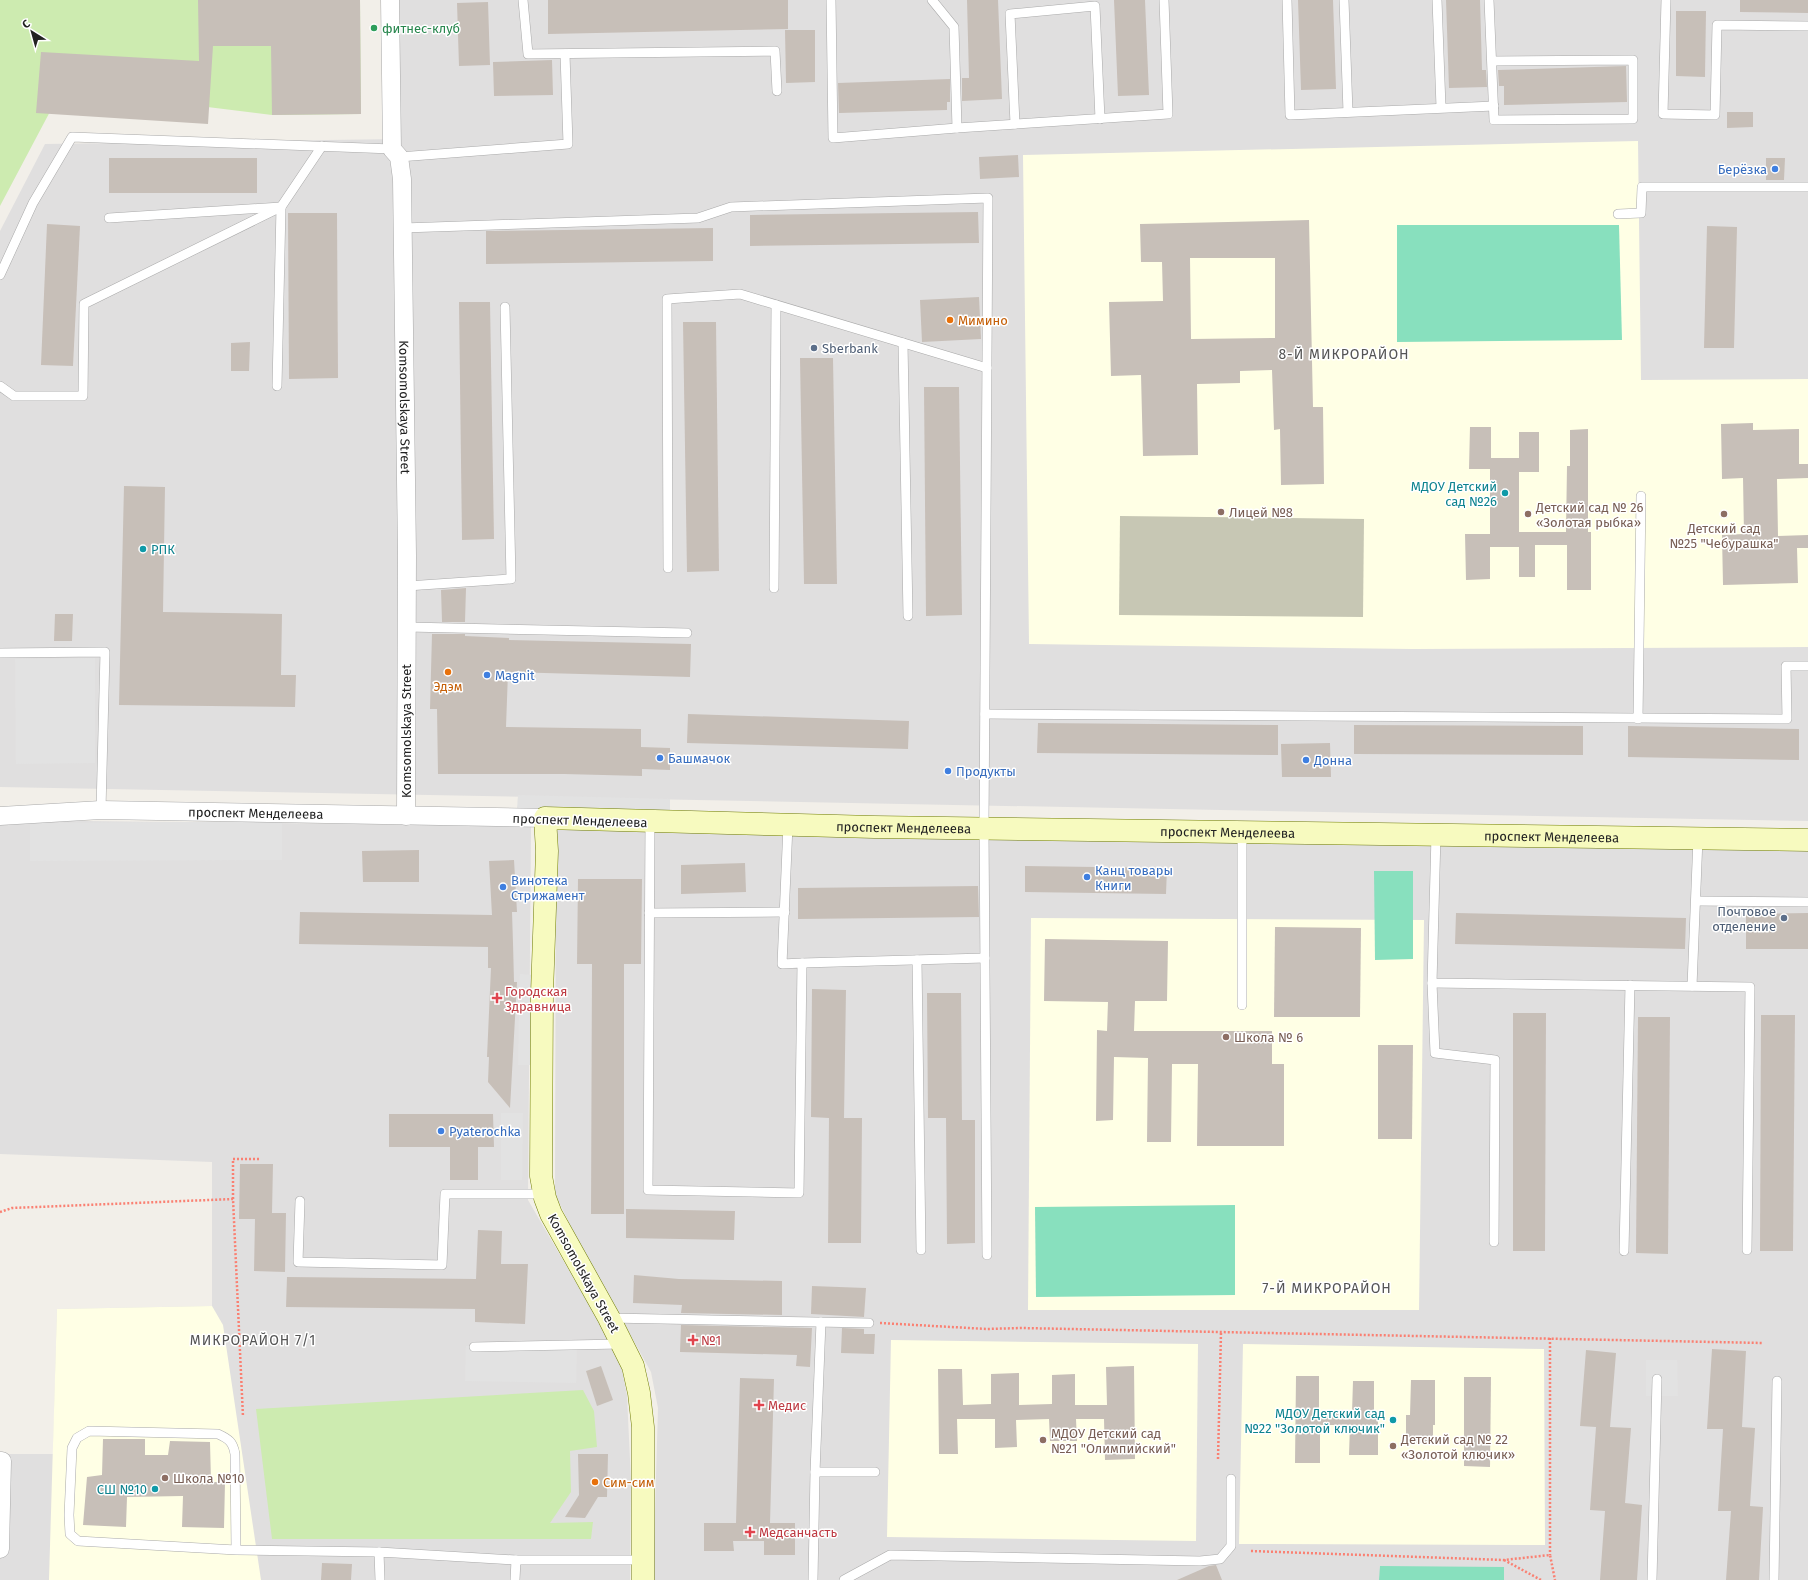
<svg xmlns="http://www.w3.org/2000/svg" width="1808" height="1580" viewBox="0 0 1808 1580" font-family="'Fira Sans',sans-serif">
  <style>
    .residential { fill: #e0dfdf }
    .education { fill: #ffffe5 }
    .construction { fill: #c7c7b4 }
    .grass { fill: #cdebb0 }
    .pitch { fill: #88e0be }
    .parking { fill: #e2e2e2 }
    .building { fill: #c7bfb8; fill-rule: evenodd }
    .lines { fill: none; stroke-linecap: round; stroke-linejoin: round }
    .lane-casing { stroke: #a9a9a9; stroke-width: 10 }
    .street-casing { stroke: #a9a9a9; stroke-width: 19 }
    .secondary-casing { stroke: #707d05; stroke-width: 23 }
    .path { stroke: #fa8072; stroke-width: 2.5; stroke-dasharray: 2 2; stroke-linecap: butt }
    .lane { stroke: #fff; stroke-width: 9 }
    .street { stroke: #fff; stroke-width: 18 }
    .secondary { stroke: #f7fabf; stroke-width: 22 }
    .leisure-dot { fill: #2e9e5b; stroke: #fff; stroke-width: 1.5 }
    .shop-dot { fill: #3f7fe0; stroke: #fff; stroke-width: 1.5 }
    .food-dot { fill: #e8710a; stroke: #fff; stroke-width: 1.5 }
    .service-dot { fill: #5c6f8a; stroke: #fff; stroke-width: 1.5 }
    .culture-dot { fill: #0f9aa8; stroke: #fff; stroke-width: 1.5 }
    .education-dot { fill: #8d6e63; stroke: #fff; stroke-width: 1.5 }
    .health-dot { fill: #e0444e; stroke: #fff; stroke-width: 1.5 }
    .labels { text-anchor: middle; stroke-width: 3; stroke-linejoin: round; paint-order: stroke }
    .leisure-label { font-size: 13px; fill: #27864d; stroke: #fff; text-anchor: start }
    .shop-label { font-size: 13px; fill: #366cbe; stroke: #fff; text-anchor: start }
    .food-label { font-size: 13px; fill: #c56008; stroke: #fff; text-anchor: start }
    .service-label { font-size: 13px; fill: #4e5e75; stroke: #fff; text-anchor: start }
    .street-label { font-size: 13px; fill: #222; stroke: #fff }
    .culture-label { font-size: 13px; fill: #0d838f; stroke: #fff; text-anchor: end }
    .education-label { font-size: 13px; fill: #785e54; stroke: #fff; text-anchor: start }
    .health-label { font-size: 13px; fill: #be3a42; stroke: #fff; text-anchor: start }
    .neighbourhood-label { font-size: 14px; letter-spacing: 1px; fill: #555; stroke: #fff }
  </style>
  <rect width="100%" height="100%" fill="#f2efe9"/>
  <!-- residential -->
  <g class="residential">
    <path d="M398,0H1808V821L0,787V231L45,144L400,139Z"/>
    <path d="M0,820L531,826L528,1200L620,1358L627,1396L631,1481L630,1580H0V1454H53L57,1309L212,1306V1162L0,1154Z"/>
    <path d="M556,826L1808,847V1580H653L658,1408L651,1372L575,1235L555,1194Z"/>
  </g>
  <!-- education -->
  <g class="education">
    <path d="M1638,141L1641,380L1808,379V647L1413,649L1029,644L1023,155Z"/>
    <path d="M1031,918L1424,920L1419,1310H1028Z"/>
    <path d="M212,1306L223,1325L261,1580H49L57,1309Z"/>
    <path d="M891,1340L1198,1344L1196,1541L887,1537Z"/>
    <path d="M1243,1344L1544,1349L1545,1545L1239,1544Z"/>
  </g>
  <!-- construction -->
  <path class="construction" d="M1120,516L1364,519L1363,617L1119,615Z"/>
  <!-- grass -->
  <g class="grass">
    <path d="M0,0H360L361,114L272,115L62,89L0,206Z"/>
    <path d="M583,1390L594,1411L597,1447L570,1451L571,1492L550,1523L593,1522L591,1539H272L256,1409Z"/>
  </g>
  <!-- pitch -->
  <g class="pitch">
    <path d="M1397,225H1619L1622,340L1397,342Z"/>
    <path d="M1374,871H1413V959L1375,960Z"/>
    <path d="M1235,1205V1295L1036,1297L1035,1207Z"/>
    <path d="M1380,1566L1504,1567V1580H1379Z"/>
  </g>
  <!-- parking -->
  <g class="parking">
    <path d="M95,658V763L16,764L15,659Z"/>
    <path d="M518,795L670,799V813L517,809Z"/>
    <path d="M282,821V860L30,861V823Z"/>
    <path d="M520,974L534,975L532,1065H518Z"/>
    <path d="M501,1113H523L522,1180H501Z"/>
    <path d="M466,1346L577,1348L576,1383L465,1381Z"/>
    <path d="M1646,1360H1677L1678,1396H1646Z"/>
  </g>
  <!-- building -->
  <g class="building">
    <path d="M198,0H360L361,114L272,115L271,46H213L208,124L36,113L41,52L199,61Z"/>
    <path d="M548,0H788V29L548,34Z"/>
    <path d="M967,0H998L1002,99L962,101V78H969Z"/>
    <path d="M1114,0H1145L1149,95L1118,96Z"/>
    <path d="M1298,0H1333L1336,89L1301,90Z"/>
    <path d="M1446,0H1480L1482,70H1486L1487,87L1449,88Z"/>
    <path d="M1740,0H1808V13L1740,12Z"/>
    <path d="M488,2L490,65L459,66L457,3Z"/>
    <path d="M1676,11H1706L1705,77L1676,76Z"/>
    <path d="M785,30H815V82L786,83Z"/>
    <path d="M552,60L553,95L494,96L493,62Z"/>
    <path d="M1626,66L1627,102L1504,105V86H1499L1498,70Z"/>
    <path d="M950,79V102H947V110L839,113L838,83Z"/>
    <path d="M1727,112H1753V127L1727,128Z"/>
    <path d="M1018,155L1019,177L980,179L979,157Z"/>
    <rect x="109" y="158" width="148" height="35"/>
    <path d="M1766,158H1785L1784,180H1766Z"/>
    <path d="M978,212L979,243L750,246V215Z"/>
    <path d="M288,213H337L338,378L289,379Z"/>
    <path d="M1309,220L1313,407H1323L1324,484L1281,485L1280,429L1274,430L1272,370L1240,371V383L1197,384L1198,455L1143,456L1141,375L1111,376L1109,302L1163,301L1162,262H1141L1140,224ZM1190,258H1275V338L1191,339Z"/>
    <path d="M47,224L80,226L73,366L41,365Z"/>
    <path d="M1707,226L1737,227L1734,348H1704Z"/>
    <path d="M713,228V261L486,264V231Z"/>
    <path d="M979,297L981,339L922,342L920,300Z"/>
    <path d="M459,302H490L494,539L462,540Z"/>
    <path d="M683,322H716L719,571L687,572Z"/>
    <path d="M250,342L249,371H231V343Z"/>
    <path d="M800,358H833L837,584H804Z"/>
    <path d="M924,387H959L962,615L926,616Z"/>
    <path d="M1753,423V430L1799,429V464H1808V478L1777,479L1778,536L1808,535V548H1797L1798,583L1723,585L1722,535L1744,534L1743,478L1722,479L1721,424Z"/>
    <path d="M1470,427H1491V458H1519V432H1539V472H1519V532H1566L1567,466H1570V430L1588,429V532H1591V590H1567V545H1535V577H1519V547H1490V579L1466,580L1465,534H1490V469H1469Z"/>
    <path d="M124,486L165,487L163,612L282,614L281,675H296L295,707L119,705Z"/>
    <path d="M466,588L465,622H442L441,590Z"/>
    <path d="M55,614H73L72,641H54Z"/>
    <path d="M432,634H465V636L509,638V640L691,644L690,677L508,672L506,727L641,729V747L670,748V770L642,769V776L564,774H438L437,709H430Z"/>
    <path d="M688,714L909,721L908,749L687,743Z"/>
    <path d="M1038,723L1278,725V755L1037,753Z"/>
    <path d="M1354,725L1583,726V755L1354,754Z"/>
    <path d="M1628,726L1799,729V760L1628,757Z"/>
    <path d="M1330,743L1331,777H1282L1281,744Z"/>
    <path d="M419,850V882H363L362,851Z"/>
    <path d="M514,860L517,912H512L513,943L514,982H517L510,1108L488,1082L489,1057H487L491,968H488V947L299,944L300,912L492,915L489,861Z"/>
    <path d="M745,863L746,892L681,894V865Z"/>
    <path d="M1025,866L1167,868L1166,894L1025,892Z"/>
    <path d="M578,879H642L641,964H624V1214H591L592,964H577Z"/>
    <path d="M978,886L979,917L798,919V888Z"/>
    <path d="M1456,913L1686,918L1685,949L1455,944Z"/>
    <path d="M1808,913V949H1746V914Z"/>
    <path d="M1275,927L1361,928L1360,1017H1274Z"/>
    <path d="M1045,939L1168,941L1167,1001H1135L1134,1031H1272V1064H1284V1146H1197L1198,1064H1172L1171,1142H1147L1148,1058L1114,1057L1113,1120L1096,1121L1097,1030L1107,1031L1108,1002L1044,1001Z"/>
    <path d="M812,989L846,990L844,1118H862L861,1243H828L829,1118L811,1117Z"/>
    <path d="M927,993H961L962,1120H975V1243L947,1244L946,1118H928Z"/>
    <path d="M1513,1013H1546L1545,1251H1513Z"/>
    <path d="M1761,1015H1795L1793,1251H1760Z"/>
    <path d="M1638,1017H1670L1668,1254L1636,1253Z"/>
    <path d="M1378,1045H1413L1412,1139H1378Z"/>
    <path d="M389,1114H493L494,1147H478V1180H450V1147H389Z"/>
    <path d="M240,1164H273L272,1213H286L285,1272L254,1271L255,1219H239Z"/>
    <path d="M626,1209L735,1211L734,1240L626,1238Z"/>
    <path d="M478,1230L502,1231L501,1264H528L525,1324L475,1322V1309L286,1307L287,1277L476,1279Z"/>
    <path d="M634,1275L679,1279L782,1281V1315L681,1313L682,1305L633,1303Z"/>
    <path d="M812,1286L866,1288L864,1317L811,1314Z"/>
    <path d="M681,1325L812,1328L810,1367L796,1366L797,1355L680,1352Z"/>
    <path d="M842,1328L864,1329V1334H875L874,1354L841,1353Z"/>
    <path d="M1712,1349L1746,1351L1742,1427L1755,1428L1750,1506L1763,1507L1759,1580H1726L1731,1511H1718L1723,1429H1707Z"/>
    <path d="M1586,1350L1616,1353L1610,1427L1631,1428L1625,1503L1642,1505L1637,1580H1600L1605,1511L1590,1510L1596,1427L1580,1426Z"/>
    <path d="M601,1366L613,1400L597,1406L586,1371Z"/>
    <path d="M1134,1366L1135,1459L1105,1460L1104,1419H1076L1077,1441H1050L1049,1419L1016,1420L1017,1447L995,1448V1419H957L958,1454H939L938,1369H962L963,1405L991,1404V1374L1019,1373V1405L1052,1404V1375L1075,1374V1405H1107L1106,1367Z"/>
    <path d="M1296,1376H1319V1413H1352L1353,1381H1374V1415H1378V1455H1349L1350,1425H1320V1463H1295Z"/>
    <path d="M1464,1377H1491L1490,1467L1464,1466Z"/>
    <path d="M740,1378L774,1379L770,1523H795V1555H764V1541H733L734,1551H704V1523H736Z"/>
    <path d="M1411,1380H1435V1425H1433V1443H1406V1415H1410Z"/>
    <path d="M103,1439H145V1455H168L170,1441L210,1442L211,1482H225L224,1528L182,1527L183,1496L127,1497L126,1527L83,1525L87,1477L102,1475Z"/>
    <path d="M578,1454H608L607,1497H598L585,1518L565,1517L579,1495Z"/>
    <path d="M322,1563L352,1564L351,1580H321Z"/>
    <path d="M1216,1565L1222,1580H1177L1209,1566Z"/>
  </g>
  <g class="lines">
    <defs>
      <g id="lane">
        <path d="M523,0L528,54L775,51L777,91"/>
        <path d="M831,0L833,138L957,128"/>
        <path d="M932,0L954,27L957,128L1168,114L1164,0"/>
        <path d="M1287,0L1290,115L1494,106"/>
        <path d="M1344,0L1348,112"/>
        <path d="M1437,0L1441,107"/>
        <path d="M1489,0L1494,120L1633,119V60L1492,61"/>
        <path d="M1666,0L1663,114L1715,115L1717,25L1808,26"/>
        <path d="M1015,124L1010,14L1095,6L1100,119"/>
        <path d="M399,157L568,144L565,54"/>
        <path d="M1618,214L1641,213L1642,187H1808"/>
        <path d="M109,218L281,207L277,386"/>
        <path d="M403,228L698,218L731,207L988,198L984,829L987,1255"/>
        <path d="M0,275L33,203L72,137L392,149"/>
        <path d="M903,343L908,616"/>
        <path d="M0,386L14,396H83L84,304L281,207L322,146"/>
        <path d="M668,568L667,299L740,294L987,368"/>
        <path d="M407,586L511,579L505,307"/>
        <path d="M774,588L776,305"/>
        <path d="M407,627L687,633"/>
        <path d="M0,653L105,652L101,810"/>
        <path d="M985,714L1787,719L1786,666H1808"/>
        <path d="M1638,719L1641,496"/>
        <path d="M650,822L648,1190L799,1193L802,963L782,964L788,825"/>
        <path d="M1436,835L1432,983L1750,987L1747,1250"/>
        <path d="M1696,901L1808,902"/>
        <path d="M649,913L785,912"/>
        <path d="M917,960L921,1250"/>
        <path d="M802,963L985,958"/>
        <path d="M1432,983L1435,1053L1495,1060L1494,1242"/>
        <path d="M1692,986L1698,838"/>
        <path d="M1242,1005V833"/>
        <path d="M300,1201L298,1262L442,1265L445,1194H544"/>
        <path d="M1624,1251L1630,985"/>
        <path d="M609,1318L869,1323"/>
        <path d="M474,1347L620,1344"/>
        <path d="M815,1472L821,1322"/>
        <path d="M236,1550L235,1454C233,1442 229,1439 218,1434L89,1431L77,1438L72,1448L69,1515L70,1534L78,1541L236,1550L379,1552"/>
        <path d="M380,1580L379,1552L516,1560H644"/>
        <path d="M515,1580L516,1560"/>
        <path d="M813,1580L815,1472H875"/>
        <path d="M844,1580L890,1555L1200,1561L1220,1559L1231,1546V1479"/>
        <path d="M1652,1580L1657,1379"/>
        <path d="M1774,1580L1777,1381"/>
      </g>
      <g id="street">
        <path id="s1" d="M390,0L392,149L399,157L402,179L407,555L406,816"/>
        <path id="s2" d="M0,816L101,810L545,818"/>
        <path d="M0,1461H2L0,1549"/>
      </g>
      <g id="secondary">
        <path id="s3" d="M643,1580V1427L639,1393L633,1366L609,1318L551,1214L545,1198L541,1176L542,993L547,851L545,818L874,827L1808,840"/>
      </g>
    </defs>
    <!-- lane casing -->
    <use href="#lane" class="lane-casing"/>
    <!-- street casing -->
    <use href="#street" class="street-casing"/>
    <!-- secondary casing -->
    <use href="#secondary" class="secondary-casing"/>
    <!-- path -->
    <g class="path">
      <path d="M233,1199V1159H259"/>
      <path d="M0,1212L12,1208L233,1199L243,1417"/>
      <path d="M880,1323L987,1329L1021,1328L1763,1343"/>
      <path d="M1550,1338V1555"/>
      <path d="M1218,1459L1221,1332"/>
      <path d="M1251,1551L1504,1560L1550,1555L1555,1580"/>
      <path d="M1504,1560L1541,1580"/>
    </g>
    <!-- lane -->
    <use href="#lane" class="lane"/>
    <!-- street -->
    <use href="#street" class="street"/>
    <!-- secondary -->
    <use href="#secondary" class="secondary"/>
  </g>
  <!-- markers -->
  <circle class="leisure-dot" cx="374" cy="28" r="4"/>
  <g class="shop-dot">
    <circle cx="1775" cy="169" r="4"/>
    <circle cx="487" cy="675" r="4"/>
    <circle cx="660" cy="758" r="4"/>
    <circle cx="1306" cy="760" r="4"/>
    <circle cx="948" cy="771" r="4"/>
    <circle cx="1087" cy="877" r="4"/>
    <circle cx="503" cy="887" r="4"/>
    <circle cx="441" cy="1131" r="4"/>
  </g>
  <g class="food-dot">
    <circle cx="950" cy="320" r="4"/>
    <circle cx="448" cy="672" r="4"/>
    <circle cx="595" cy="1482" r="4"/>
  </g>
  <g class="service-dot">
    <circle cx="814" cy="348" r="4"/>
    <circle cx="1784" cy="918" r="4"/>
  </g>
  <g class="culture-dot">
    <circle cx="1505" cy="493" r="4"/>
    <circle cx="143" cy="549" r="4"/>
    <circle cx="1393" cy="1420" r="4"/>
    <circle cx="155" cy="1489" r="4"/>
  </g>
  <g class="education-dot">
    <circle cx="1221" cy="512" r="4"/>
    <circle cx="1528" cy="514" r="4"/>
    <circle cx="1724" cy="514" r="4"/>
    <circle cx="1226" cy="1037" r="4"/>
    <circle cx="1043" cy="1440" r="4"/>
    <circle cx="1393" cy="1446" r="4"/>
    <circle cx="165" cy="1478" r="4"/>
  </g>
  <g class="health-dot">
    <path d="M495 992h4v4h4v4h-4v4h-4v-4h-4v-4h4z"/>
    <path d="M691 1334h4v4h4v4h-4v4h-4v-4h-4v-4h4z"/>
    <path d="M757 1399h4v4h4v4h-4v4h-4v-4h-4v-4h4z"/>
    <path d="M748 1526h4v4h4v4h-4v4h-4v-4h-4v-4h4z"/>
  </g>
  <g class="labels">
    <!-- leisure labels -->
    <g class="leisure-label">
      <text x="382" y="33">фитнес-клуб</text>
    </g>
    <!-- shop labels -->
    <g class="shop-label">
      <text x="1767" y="174" text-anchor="end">Берёзка</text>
      <text x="495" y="680">Magnit</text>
      <text x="668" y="763">Башмачок</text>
      <text x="1314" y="765">Донна</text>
      <text x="956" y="776">Продукты</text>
      <text x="1095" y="875">Канц товары<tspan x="1095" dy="15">Книги</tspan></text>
      <text x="511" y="885">Винотека<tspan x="511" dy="15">Стрижамент</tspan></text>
      <text x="449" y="1136">Pyaterochka</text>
    </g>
    <!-- food labels -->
    <g class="food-label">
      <text x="958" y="325">Мимино</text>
      <text x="448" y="691" text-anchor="middle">Эдэм</text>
      <text x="603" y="1487">Сим-сим</text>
    </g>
    <!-- service labels -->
    <g class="service-label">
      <text x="822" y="353">Sberbank</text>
      <text x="1776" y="916" text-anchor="end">Почтовое<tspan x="1776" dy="15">отделение</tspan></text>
    </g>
    <!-- street labels -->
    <g class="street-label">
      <text dy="5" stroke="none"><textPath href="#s1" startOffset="410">Komsomolskaya Street</textPath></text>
      <text transform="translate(406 731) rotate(-90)" y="5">Komsomolskaya Street</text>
      <text dy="5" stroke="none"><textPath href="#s2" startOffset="256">проспект Менделеева</textPath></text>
      <text transform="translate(580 820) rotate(2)" y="5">проспект Менделеева</text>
      <text dy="5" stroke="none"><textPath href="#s3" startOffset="1144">проспект Менделеева</textPath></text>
      <text dy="5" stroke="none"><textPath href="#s3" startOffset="1468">проспект Менделеева</textPath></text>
      <text dy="5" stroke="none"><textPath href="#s3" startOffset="1792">проспект Менделеева</textPath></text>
      <text transform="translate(584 1273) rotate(61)" y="5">Komsomolskaya Street</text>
    </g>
    <!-- culture labels -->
    <g class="culture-label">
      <text x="1497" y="491">МДОУ Детский<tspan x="1497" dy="15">сад №26</tspan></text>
      <text x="151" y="554" text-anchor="start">РПК</text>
      <text x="1385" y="1418">МДОУ Детский сад<tspan x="1385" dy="15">№22 "Золотой ключик"</tspan></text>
      <text x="147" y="1494">СШ №10</text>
    </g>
    <!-- education labels -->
    <g class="education-label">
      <text x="1536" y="512">Детский сад № 26<tspan x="1536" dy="15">«Золотая рыбка»</tspan></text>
      <text x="1229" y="517">Лицей №8</text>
      <text x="1724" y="533" text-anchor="middle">Детский сад<tspan x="1724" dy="15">№25 "Чебурашка"</tspan></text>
      <text x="1234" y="1042">Школа № 6</text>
      <text x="1051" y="1438">МДОУ Детский сад<tspan x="1051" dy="15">№21 "Олимпийский"</tspan></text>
      <text x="1401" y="1444">Детский сад № 22<tspan x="1401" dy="15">«Золотой ключик»</tspan></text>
      <text x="173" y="1483">Школа №10</text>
    </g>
    <!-- health labels -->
    <g class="health-label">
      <text x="505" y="996">Городская<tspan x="505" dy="15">Здравница</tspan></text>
      <text x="701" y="1345">№1</text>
      <text x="768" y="1410">Медис</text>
      <text x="759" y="1537">Медсанчасть</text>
    </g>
    <!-- neighbourhood labels -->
    <g class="neighbourhood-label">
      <text x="1344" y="359">8-Й МИКРОРАЙОН</text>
      <text x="1327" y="1293">7-Й МИКРОРАЙОН</text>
      <text x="253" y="1345">МИКРОРАЙОН 7/1</text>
    </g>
  </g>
  <!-- north arrow -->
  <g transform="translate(32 32) rotate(323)" stroke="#ffffff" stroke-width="3" paint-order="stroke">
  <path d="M0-3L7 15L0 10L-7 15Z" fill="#222222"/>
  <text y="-6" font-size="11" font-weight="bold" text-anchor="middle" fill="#222222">С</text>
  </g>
</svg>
